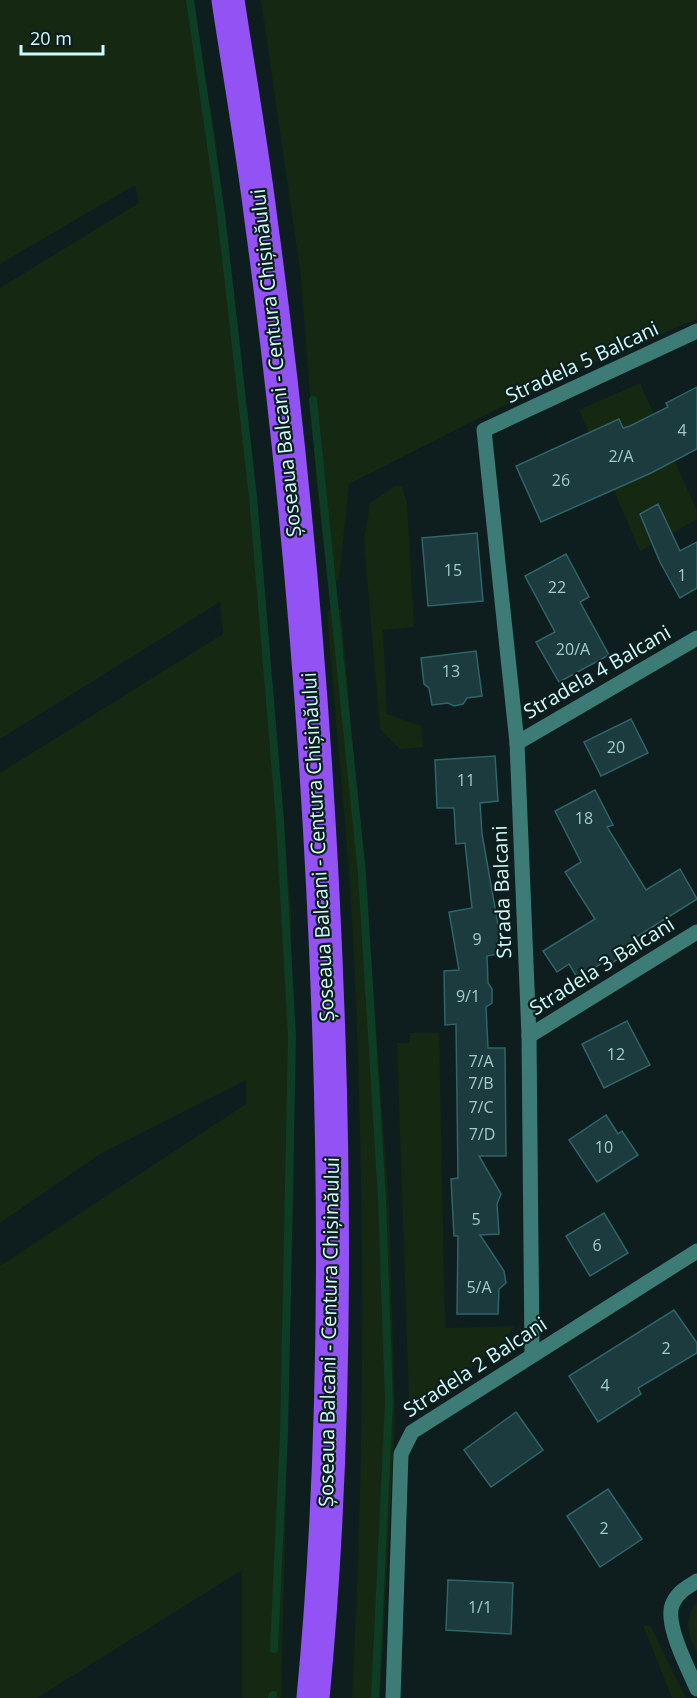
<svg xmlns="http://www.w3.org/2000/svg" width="697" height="1698" viewBox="0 0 697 1698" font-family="'Open Sans',sans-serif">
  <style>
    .green { fill: #152811 }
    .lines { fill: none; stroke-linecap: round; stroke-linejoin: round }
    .stream { stroke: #0e3d26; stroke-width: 8 }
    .building { fill: #1b3b3e; stroke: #2f6469; stroke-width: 1.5 }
    .minor { stroke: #3c7b76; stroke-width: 15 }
    .highway { stroke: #9352f4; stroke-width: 33 }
    .labels { text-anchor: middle; stroke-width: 4.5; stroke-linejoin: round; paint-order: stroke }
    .number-label { font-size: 16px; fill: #a2cccc }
    .street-label { font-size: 20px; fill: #cffcfc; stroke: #0e1e1f }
  </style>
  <rect width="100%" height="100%" fill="#0e1e1f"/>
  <!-- green -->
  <g class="green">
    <path d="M0,0H192L215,134L259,521L291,911L294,1178L281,1698H242V1570L37,1698H0V1266L246,1104V1080L100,1154L0,1223V773L223,634L220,602L0,739V288L139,203L135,185L0,264Z"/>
    <path d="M261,0H697V319L564,375L349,484L339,580L328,583L317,488L301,277Z"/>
    <path d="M640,383L697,511V519L640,551L579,410Z"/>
    <path d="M395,486H402L407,504L414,627L383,630L387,714L421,726L423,747L400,749L380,729L364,541L370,503Z"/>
    <path d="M341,609L372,969L389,1208L395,1422L380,1698H352C365,1458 365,1216 355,977C350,855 336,733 327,611Z"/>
    <path d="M410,1033H439L445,1328L515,1326L495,1350L430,1399L409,1400L397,1043H410Z"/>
    <path d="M697,1602V1653C688,1635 683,1619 697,1602Z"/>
    <path d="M643,1625L651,1627L686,1698H672Z"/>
  </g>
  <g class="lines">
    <!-- stream -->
    <g class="stream">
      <path d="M190,0L221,214L253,497L280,821L292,1037L284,1434L274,1649"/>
      <path d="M313,400L362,874L382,1199L389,1402L375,1698"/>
      <path d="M272,1698L273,1695"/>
    </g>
  </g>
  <!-- building -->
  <g class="building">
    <path d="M697,387V449L651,473L541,522L516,466L619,419L623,428L630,426L668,407L666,403Z"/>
    <path d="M658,504L680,551L697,542V588L680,598L660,562L640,514Z"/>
    <path d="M477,533L483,601L428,606L422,538Z"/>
    <path d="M566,554L589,597L580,602L609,655L559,682L536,642L555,632L525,576Z"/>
    <path d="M476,651L482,696L467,698L463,704L454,706L448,703L432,705L429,688L424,684L421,658Z"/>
    <path d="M631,719L648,753L601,776L584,742Z"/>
    <path d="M495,756L498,801L480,803L482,834L503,953L487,956L488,983L492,989V1003L486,1007L488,1048H505L506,1156H479L501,1194L497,1204L499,1234L480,1235L504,1271L506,1283L499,1289L498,1314H457L458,1236H454L451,1179L458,1178L456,1024L445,1025L444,971L459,970L449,912L472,908L465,843L456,844L454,808H437L435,760Z"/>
    <path d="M595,790L613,825L607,827L646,890L680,869L697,899L633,939L638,946L609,965L605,961L578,979L569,964L557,972L543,951L595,919L565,872L581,862L555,811Z"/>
    <path d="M627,1021L650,1065L604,1088L582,1044Z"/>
    <path d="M606,1115L618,1134L622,1131L638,1155L597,1182L569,1140Z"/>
    <path d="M604,1213L628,1253L590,1276L566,1236Z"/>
    <path d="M674,1310L697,1343V1353L638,1388L641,1394L598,1422L569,1376Z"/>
    <path d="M516,1412L543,1450L491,1487L464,1450Z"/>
    <path d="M608,1489L642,1539L600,1567L567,1516Z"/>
    <path d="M448,1580L513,1583L511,1634L446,1630Z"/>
  </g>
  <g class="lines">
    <!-- minor -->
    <g class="minor">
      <path d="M517,743L697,638"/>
      <path d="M529,1036L697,932"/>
      <path d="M532,1354L529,1036L517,743L484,430L697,331"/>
      <path d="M697,1581C687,1587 678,1592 673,1603C663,1622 689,1670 697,1689"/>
      <path d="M393,1698L401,1454L412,1432L697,1251"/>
    </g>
    <!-- highway -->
    <path class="highway" d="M228,0C239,73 252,147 261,220C298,492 320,766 329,1039C336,1259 334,1479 313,1698"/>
  </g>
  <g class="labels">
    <!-- number labels -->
    <g class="number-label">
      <text x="682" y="436">4</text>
      <text x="621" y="462">2/A</text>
      <text x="561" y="486">26</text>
      <text x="453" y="576">15</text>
      <text x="682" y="581">1</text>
      <text x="557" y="593">22</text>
      <text x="573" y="655">20/A</text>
      <text x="451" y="677">13</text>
      <text x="616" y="753">20</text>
      <text x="466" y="786">11</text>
      <text x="584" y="824">18</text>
      <text x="477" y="945">9</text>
      <text x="468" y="1002">9/1</text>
      <text x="616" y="1060">12</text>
      <text x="481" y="1067">7/A</text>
      <text x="481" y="1089">7/B</text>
      <text x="481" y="1113">7/C</text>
      <text x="482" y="1140">7/D</text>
      <text x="604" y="1153">10</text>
      <text x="476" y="1225">5</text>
      <text x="597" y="1251">6</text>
      <text x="479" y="1293">5/A</text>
      <text x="666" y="1354">2</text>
      <text x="605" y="1391">4</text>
      <text x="604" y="1534">2</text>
      <text x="480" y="1613">1/1</text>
    </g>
    <!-- street labels -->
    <g class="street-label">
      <text transform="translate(582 362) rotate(-25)" y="7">Stradela 5 Balcani</text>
      <text transform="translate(276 363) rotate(-96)" y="7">Șoseaua Balcani - Centura Chișinăului</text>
      <text transform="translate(597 672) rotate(-30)" y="7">Stradela 4 Balcani</text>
      <text transform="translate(318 847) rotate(-93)" y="7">Șoseaua Balcani - Centura Chișinăului</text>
      <text transform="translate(502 892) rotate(-92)" y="7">Strada Balcani</text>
      <text transform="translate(602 966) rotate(-32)" y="7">Stradela 3 Balcani</text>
      <text transform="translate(329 1332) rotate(-89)" y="7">Șoseaua Balcani - Centura Chișinăului</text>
      <text transform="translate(475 1367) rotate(-33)" y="7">Stradela 2 Balcani</text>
    </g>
  </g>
  <!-- scale -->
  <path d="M21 45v9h82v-9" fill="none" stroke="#cffcfc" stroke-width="3"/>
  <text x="30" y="45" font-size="18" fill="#cffcfc" stroke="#0e1e1f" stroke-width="4.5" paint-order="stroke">20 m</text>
</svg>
